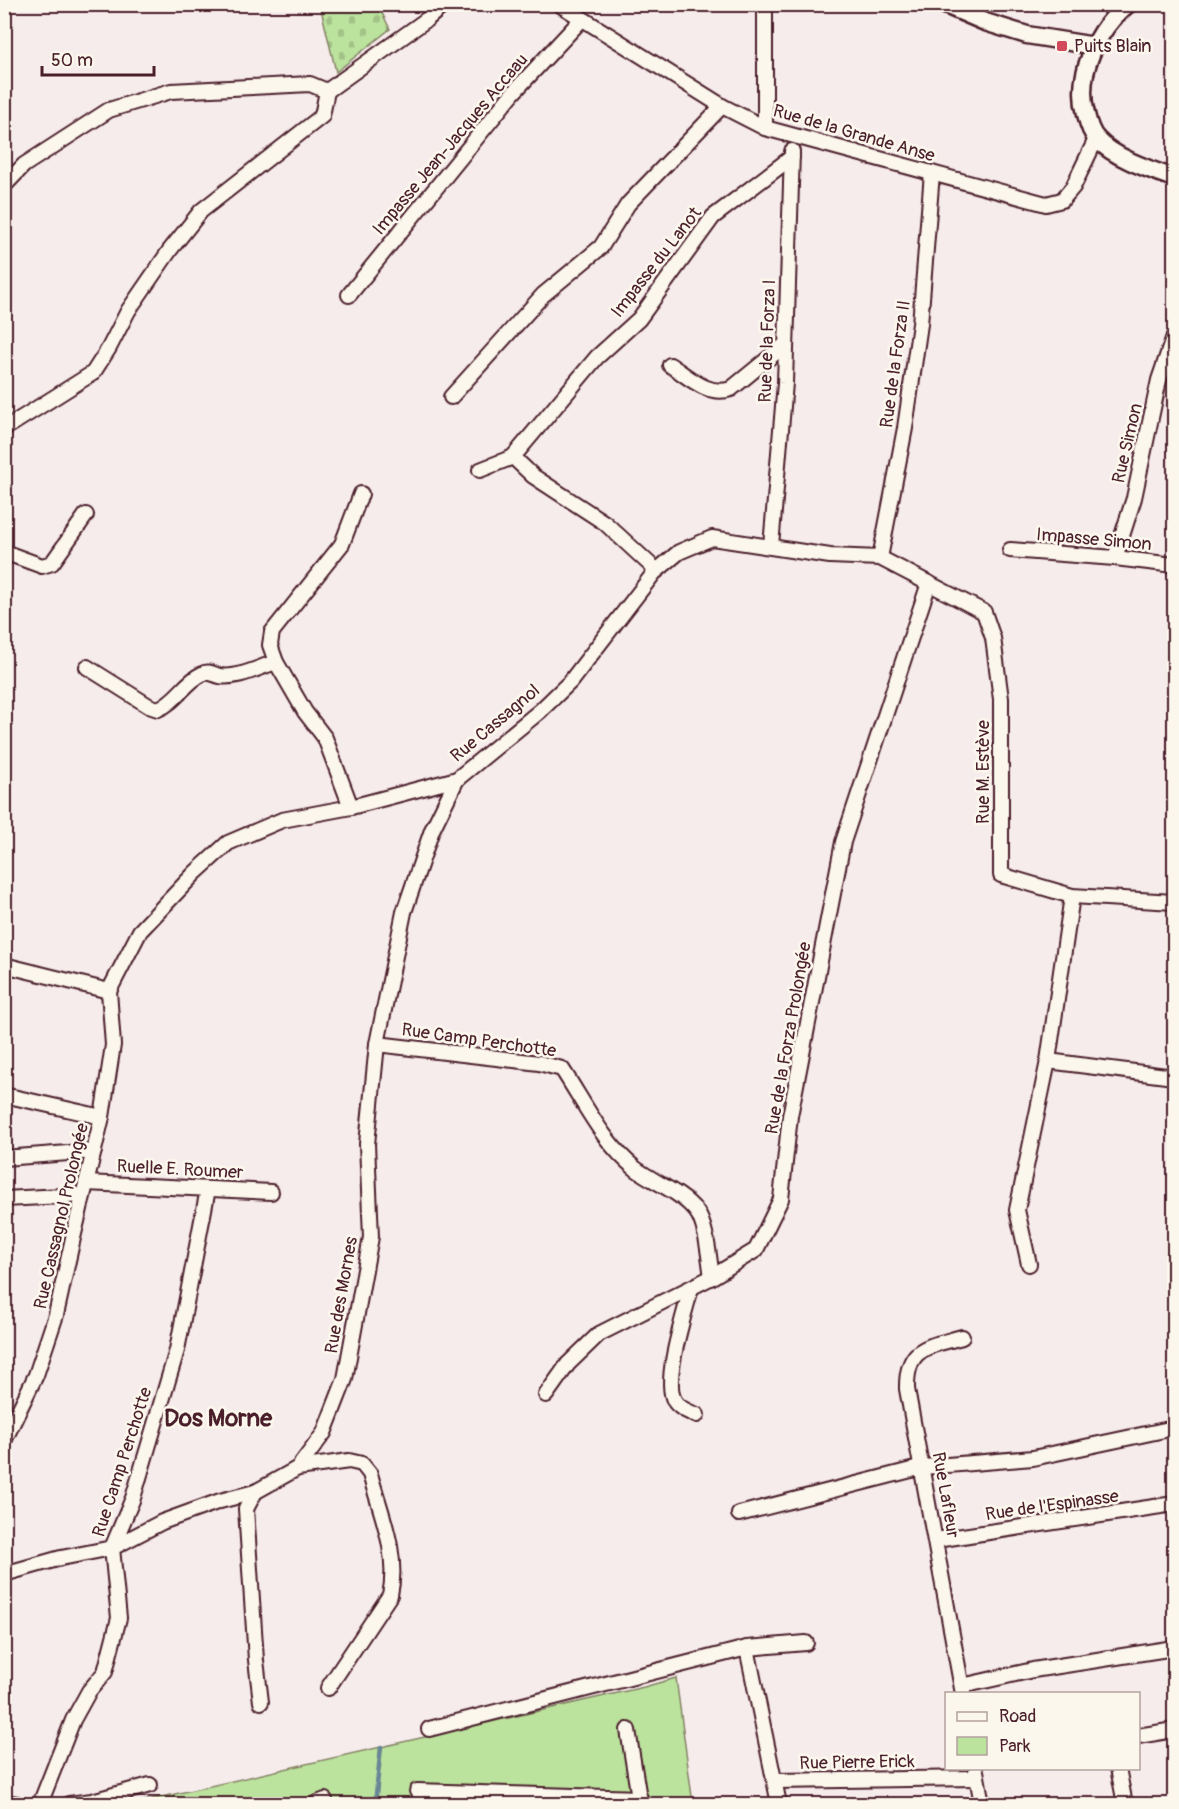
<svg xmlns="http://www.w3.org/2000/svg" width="1179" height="1809" viewBox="0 0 1179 1809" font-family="Pangolin,sans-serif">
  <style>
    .green { fill: #bce39e; stroke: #838164; stroke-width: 1.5 }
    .cemetery { fill: url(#cemetery-stones); stroke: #838164; stroke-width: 1.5 }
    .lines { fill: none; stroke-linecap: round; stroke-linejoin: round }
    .stream { stroke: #698695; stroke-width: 4.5 }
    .minor-casing { stroke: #4a1f2b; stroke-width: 18 }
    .tertiary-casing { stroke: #4a1f2b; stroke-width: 21 }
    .minor { stroke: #fbf7ec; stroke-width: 14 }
    .tertiary { stroke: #fbf7ec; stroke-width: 16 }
    .poi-dot { fill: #d1495b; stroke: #fbf7ec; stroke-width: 2 }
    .labels { text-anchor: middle; stroke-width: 5; stroke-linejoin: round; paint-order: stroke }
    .poi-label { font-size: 18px; fill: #4a1f2b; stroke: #fbf7ec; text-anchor: start }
    .street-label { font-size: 18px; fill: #4a1f2b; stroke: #fbf7ec }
    .district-label { font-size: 24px; font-weight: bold; fill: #4a1f2b; stroke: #fbf7ec }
  </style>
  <defs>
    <pattern id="cemetery-stones" width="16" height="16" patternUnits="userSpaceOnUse" patternTransform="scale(1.5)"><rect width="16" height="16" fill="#bce39e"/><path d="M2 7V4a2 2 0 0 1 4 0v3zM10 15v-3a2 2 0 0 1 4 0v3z" fill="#a3c288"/></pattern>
  </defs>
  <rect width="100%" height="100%" fill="#f7ecec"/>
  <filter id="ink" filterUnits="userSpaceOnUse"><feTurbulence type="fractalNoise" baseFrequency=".0167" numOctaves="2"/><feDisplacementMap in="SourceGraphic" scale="12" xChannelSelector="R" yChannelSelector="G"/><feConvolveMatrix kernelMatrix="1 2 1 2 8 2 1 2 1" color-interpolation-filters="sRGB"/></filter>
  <g filter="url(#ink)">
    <!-- green -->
    <path class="green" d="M676,1678L693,1804H131L644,1687Z"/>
    <!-- cemetery -->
    <path class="cemetery" d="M320,5H378L390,29L336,72Z"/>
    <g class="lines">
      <!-- stream -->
      <path class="stream" d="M375,1804L381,1747"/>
      <defs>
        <g id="minor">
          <path d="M559,4L722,106L765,128L1046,204L1062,200L1073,187L1096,139"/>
          <path d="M765,4V128"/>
          <path d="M327,91L426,20L445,4"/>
          <path d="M4,186L24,165L109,110L171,91L310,84L327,91"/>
          <path d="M349,295L513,93L582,19"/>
          <path d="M670,365C689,377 708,397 731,389L786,344"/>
          <path d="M451,397L543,295L601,247L628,204L722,106"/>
          <path d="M4,429L93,373L109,348L128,311L170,250L201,211L322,116L327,91"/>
          <path d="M513,457L533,476L605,523L656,570"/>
          <path d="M480,470L513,457L597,357L639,319L713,217L792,157"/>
          <path d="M771,546L785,383L792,151"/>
          <path d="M1010,550L1115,558L1174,565"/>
          <path d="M4,552L42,566L52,563L86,515"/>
          <path d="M880,558L905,428L920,324L932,173"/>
          <path d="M1115,558L1134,498L1159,380L1174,336"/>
          <path d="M87,667L149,706L158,709C176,702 185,682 202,674C209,670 214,675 220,676C237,679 260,667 276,662"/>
          <path d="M351,807L325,738L305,712L276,662L270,645L272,632L342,544L361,494"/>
          <path d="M4,965L109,991"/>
          <path d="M109,991L140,931L195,873L228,843L282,820L351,807L457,779L540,711L570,682L654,573L679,552L712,538L830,556L880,558L984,612L993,638L1001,699V875L1072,896L1174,902"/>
          <path d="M377,1044L539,1063L562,1069C585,1104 603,1143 636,1169C655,1183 681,1192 696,1211C707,1225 709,1259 712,1277"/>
          <path d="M1048,1061L1174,1077"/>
          <path d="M4,1095L102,1117"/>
          <path d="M4,1158L94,1151"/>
          <path d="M86,1183L271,1192"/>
          <path d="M4,1199L83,1195"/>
          <path d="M1029,1264L1017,1210L1048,1061L1072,896"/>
          <path d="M691,1288C685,1313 663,1378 674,1400C678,1408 688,1412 697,1415"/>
          <path d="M962,1337C928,1347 906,1346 907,1389L963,1694"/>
          <path d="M546,1395L568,1364L599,1334L712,1277L756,1250L781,1199L790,1116L843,842L929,583"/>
          <path d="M4,1441L36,1375L56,1315L73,1238L102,1117L113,1045L109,991"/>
          <path d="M298,1468L349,1461L362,1464L370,1474C381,1514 399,1554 390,1595L328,1688"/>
          <path d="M255,1492L246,1509L256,1660L261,1702"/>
          <path d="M739,1514L923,1467L1033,1458L1174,1428"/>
          <path d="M936,1540L1174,1504"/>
          <path d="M4,1574L61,1558L112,1548L162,1522L220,1501L255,1492L298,1468L324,1433L345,1379L371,1237L367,1144L377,1044L404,912L432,830L457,779"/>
          <path d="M747,1648L806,1643"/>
          <path d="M962,1686L1033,1670L1174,1648"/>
          <path d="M429,1729L747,1648L779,1804"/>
          <path d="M628,1730L640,1804"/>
          <path d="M1138,1736L1174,1730"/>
          <path d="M1118,1768L1125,1804"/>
          <path d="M976,1771L982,1804"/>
          <path d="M775,1781L976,1778"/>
          <path d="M417,1791L640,1798"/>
          <path d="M4,1802L17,1804"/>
          <path d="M40,1804L73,1720L89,1691L105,1672L119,1618L112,1548L133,1498L177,1350L208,1189"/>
          <path d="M69,1804L92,1801L150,1785"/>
          <path d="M315,1804L325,1800"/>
        </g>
        <g id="tertiary">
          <path d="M943,4L985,22L1027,35L1095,46"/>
          <path d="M1128,4C1097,29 1075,75 1086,114C1088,123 1091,133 1097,139C1114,158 1151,170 1174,178"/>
        </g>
      </defs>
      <!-- minor casing -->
      <use href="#minor" class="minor-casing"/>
      <!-- tertiary casing -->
      <use href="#tertiary" class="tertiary-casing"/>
      <!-- minor -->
      <use href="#minor" class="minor"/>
      <!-- tertiary -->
      <use href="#tertiary" class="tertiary"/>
    </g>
  </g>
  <!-- markers -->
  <rect class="poi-dot" x="1056" y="40" width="12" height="12" rx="3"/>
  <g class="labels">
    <!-- poi labels -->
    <g class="poi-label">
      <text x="1074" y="52">Puits Blain</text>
    </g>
    <!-- street labels -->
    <g class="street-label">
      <text transform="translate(854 133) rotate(16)" y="6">Rue de la Grande Anse</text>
      <text transform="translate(450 144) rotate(-50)" y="6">Impasse Jean-Jacques Accaau</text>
      <text transform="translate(656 262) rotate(-52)" y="6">Impasse du Lanot</text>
      <text transform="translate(767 341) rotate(-88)" y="6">Rue de la Forza I</text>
      <text transform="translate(895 364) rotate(-82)" y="6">Rue de la Forza II</text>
      <text transform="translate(1127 443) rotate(-77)" y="6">Rue Simon</text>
      <text transform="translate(1094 539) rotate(5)" y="6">Impasse Simon</text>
      <text transform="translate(495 723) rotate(-40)" y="6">Rue Cassagnol</text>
      <text transform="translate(983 772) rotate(-90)" y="6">Rue M. Estève</text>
      <text transform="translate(788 1038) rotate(-80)" y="6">Rue de la Forza Prolongée</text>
      <text transform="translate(479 1040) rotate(8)" y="6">Rue Camp Perchotte</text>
      <text transform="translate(180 1169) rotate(3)" y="6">Ruelle E. Roumer</text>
      <text transform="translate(61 1216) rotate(-77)" y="6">Rue Cassagnol Prolongée</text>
      <text transform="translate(341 1295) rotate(-80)" y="6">Rue des Mornes</text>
      <text transform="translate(122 1462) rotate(-72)" y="6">Rue Camp Perchotte</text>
      <text transform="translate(946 1495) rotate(80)" y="6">Rue Lafleur</text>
      <text transform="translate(1052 1505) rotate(-8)" y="6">Rue de l'Espinasse</text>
      <text transform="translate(857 1762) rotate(-1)" y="6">Rue Pierre Erick</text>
    </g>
    <!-- district labels -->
    <g class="district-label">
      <text x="218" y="1426">Dos Morne</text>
    </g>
  </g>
  <!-- margin -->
  <rect width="1179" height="1809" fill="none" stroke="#fbf7ec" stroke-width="24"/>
  <rect x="12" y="12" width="1155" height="1785" fill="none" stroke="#4a1f2b" stroke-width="2" filter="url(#ink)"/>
  <!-- legend -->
  <rect x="945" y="1692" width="195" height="78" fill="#fbf7ec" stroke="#b4a19f" stroke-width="1.5"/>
  <rect x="957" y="1712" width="30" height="9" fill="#fbf7ec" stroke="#b4a19f" stroke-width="1.5"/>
  <text x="999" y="1722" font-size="18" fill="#4a1f2b">Road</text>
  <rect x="957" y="1737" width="30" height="18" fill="#bce39e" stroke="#b4a19f" stroke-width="1.5"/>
  <text x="999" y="1752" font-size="18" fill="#4a1f2b">Park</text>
  <!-- scale -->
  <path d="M42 66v9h112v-9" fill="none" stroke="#4a1f2b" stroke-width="3"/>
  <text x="51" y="66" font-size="18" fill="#4a1f2b" stroke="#fbf7ec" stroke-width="4.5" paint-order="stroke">50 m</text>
</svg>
